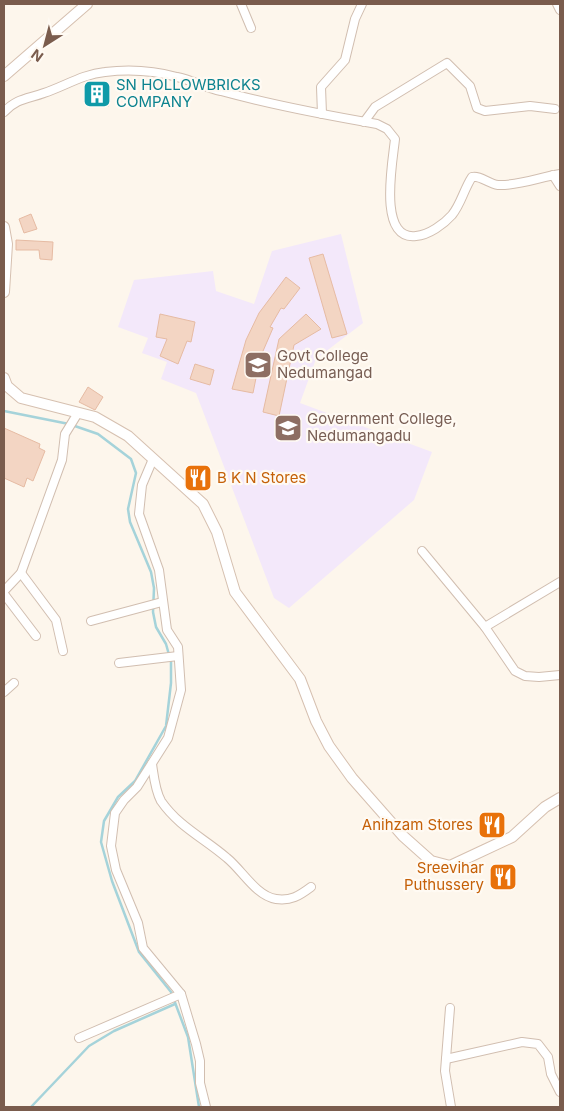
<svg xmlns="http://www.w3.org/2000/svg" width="564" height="1111" viewBox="0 0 564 1111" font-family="Inter,sans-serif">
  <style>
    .education { fill: #f3e8fa }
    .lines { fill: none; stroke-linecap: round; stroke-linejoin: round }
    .stream { stroke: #a5d3da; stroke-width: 2.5 }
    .building { fill: #f3d5c3; stroke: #e6bba3 }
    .minor-casing { stroke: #d1beb0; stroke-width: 10 }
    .secondary-casing { stroke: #d6c0b0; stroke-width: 12 }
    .minor { stroke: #fff; stroke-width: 8 }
    .secondary { stroke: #fff; stroke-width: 10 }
    .labels { text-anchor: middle; stroke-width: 4.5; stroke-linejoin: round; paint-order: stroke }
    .culture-label { font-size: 15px; fill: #0d838f; stroke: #fffaf3; text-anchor: start }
    .education-label { font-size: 15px; fill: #785e54; stroke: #fffaf3; text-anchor: start }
    .food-label { font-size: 15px; fill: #c56008; stroke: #fffaf3; text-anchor: end }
  </style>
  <rect width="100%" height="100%" fill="#fdf6ec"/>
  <!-- education -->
  <path class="education" d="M341,234L363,323L316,359L300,403L432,452L414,500L289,608L274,598L196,393L161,379L167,362L142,353L148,338L118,327L134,280L213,271L216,291L254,304L272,251Z"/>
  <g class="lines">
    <!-- stream -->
    <g class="stream">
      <path d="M4,411L69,424L98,434L131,459L136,473L128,509L130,522L151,572L154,588L153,612L156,627L166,644L171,662V683L166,726L135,781L118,797L104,821L101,842L112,881L139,952L171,992L188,1037L199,1107"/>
      <path d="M31,1107L89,1046L114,1031L175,1004"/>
    </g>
  </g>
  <!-- building -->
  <g class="building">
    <path d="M88,85L109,89L104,100L109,106L89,105Z"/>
    <path d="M31,214L37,229L24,233L19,219Z"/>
    <path d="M16,240L53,242L52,260L40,259L39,250H16Z"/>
    <path d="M323,254L347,334L332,338L309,258Z"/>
    <path d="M286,277L300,288L284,309L281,308L270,327L273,328L260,358L253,393L232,389L246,340L259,313Z"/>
    <path d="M160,314L195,322L191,342L187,341L178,364L160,356L167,339L156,337Z"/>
    <path d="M306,314L321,329L294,345L279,416L263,412L279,339Z"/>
    <path d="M195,364L214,370L210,385L190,379Z"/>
    <path d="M88,387L103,397L95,410L79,402Z"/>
    <path d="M4,428L40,444L39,448L45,451L33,481L27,478L24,487L4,478Z"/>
  </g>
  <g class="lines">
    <defs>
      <g id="minor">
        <path d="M241,4L251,28"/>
        <path d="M557,4L560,10"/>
        <path d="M4,112C17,98 28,99 44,93C65,86 83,74 105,72C129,69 155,71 177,77C192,80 206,88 221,91C272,105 325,115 377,124L387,129L395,139C393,160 377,241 416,236C429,235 444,224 452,215C461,204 464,189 472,177C480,175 489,184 498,185C519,186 540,177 560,174"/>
        <path d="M322,114L321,87L345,60L355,19L362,4"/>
        <path d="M364,122L375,107L447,63L470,86L477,108L485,111L530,106L555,109"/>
        <path d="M553,175L560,186"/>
        <path d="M153,459L142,485L139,514L159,570L167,630L178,647L181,690L168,738L137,787L124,800L115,813L111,846L116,870L138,923L143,948L181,994L196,1044L200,1061V1083L206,1107"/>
        <path d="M422,551L485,627L515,671L525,676L539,677L560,675"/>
        <path d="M21,573L56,620L63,651"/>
        <path d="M4,591L21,573L62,460L65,434L78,413"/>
        <path d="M4,594L36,636"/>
        <path d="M91,621L162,602"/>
        <path d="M485,627L560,582"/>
        <path d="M119,663L178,656"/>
        <path d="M4,692L14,683"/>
        <path d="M152,764C154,777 155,790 161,801C179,827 204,838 227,858C242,870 256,896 276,899C291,901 299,896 311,887"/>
        <path d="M450,1008L445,1071L451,1107"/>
        <path d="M79,1038L181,994"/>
        <path d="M446,1059L522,1042L538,1044L548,1057L551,1074L560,1092"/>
      </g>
      <g id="secondary">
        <path d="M4,76L87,4"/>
        <path d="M4,227L7,244L4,292"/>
        <path d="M4,378L7,386L21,398L95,417L128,436L203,504L217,532L235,592L300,679L316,721L329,746L352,778L403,836L431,861L450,866L512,837L545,807L560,798"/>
      </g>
    </defs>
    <!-- minor casing -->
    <use href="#minor" class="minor-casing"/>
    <!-- secondary casing -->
    <use href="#secondary" class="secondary-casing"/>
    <!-- minor -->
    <use href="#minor" class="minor"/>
    <!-- secondary -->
    <use href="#secondary" class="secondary"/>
  </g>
  <!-- icons -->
  <defs>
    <symbol id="building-square" viewBox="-11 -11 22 22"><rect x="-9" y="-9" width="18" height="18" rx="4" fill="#0f9aa8" stroke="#fffaf3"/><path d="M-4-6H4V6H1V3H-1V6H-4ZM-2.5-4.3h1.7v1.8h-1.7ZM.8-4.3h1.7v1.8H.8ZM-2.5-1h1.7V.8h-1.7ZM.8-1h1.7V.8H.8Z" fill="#fff"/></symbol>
    <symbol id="university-square" viewBox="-11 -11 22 22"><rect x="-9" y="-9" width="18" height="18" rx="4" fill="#8d6e63" stroke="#fffaf3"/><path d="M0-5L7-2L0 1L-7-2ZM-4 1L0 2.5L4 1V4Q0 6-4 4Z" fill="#fff"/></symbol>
    <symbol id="restaurant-square" viewBox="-11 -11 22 22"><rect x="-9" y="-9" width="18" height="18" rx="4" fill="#e8710a" stroke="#fffaf3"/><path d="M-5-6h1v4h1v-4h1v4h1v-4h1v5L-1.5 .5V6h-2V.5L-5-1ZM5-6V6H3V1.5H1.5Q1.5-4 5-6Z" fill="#fff"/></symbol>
  </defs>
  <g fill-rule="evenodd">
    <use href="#building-square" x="81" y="78" width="32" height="32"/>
    <use href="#university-square" x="242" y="349" width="32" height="32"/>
    <use href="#university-square" x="272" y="412" width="32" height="32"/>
    <use href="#restaurant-square" x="182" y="462" width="32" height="32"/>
    <use href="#restaurant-square" x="476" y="809" width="32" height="32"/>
    <use href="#restaurant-square" x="487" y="861" width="32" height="32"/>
  </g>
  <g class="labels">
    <!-- culture labels -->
    <g class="culture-label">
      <text x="116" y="90">SN HOLLOWBRICKS<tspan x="116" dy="17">COMPANY</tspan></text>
    </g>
    <!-- education labels -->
    <g class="education-label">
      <text x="277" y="361">Govt College<tspan x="277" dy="17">Nedumangad</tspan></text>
      <text x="307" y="424">Government College,<tspan x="307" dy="17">Nedumangadu</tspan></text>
    </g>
    <!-- food labels -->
    <g class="food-label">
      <text x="217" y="483" text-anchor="start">B K N Stores</text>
      <text x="473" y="830">Anihzam Stores</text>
      <text x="484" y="873">Sreevihar<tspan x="484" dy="17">Puthussery</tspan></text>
    </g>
  </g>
  <!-- border -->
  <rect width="564" height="1111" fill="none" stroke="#7a5c4d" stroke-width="10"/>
  <!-- north arrow -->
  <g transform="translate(45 45) rotate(216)" stroke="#fffaf3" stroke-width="4" paint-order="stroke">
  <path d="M0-4L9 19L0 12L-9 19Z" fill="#7a5c4d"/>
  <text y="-8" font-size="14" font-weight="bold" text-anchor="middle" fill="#7a5c4d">N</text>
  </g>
</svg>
